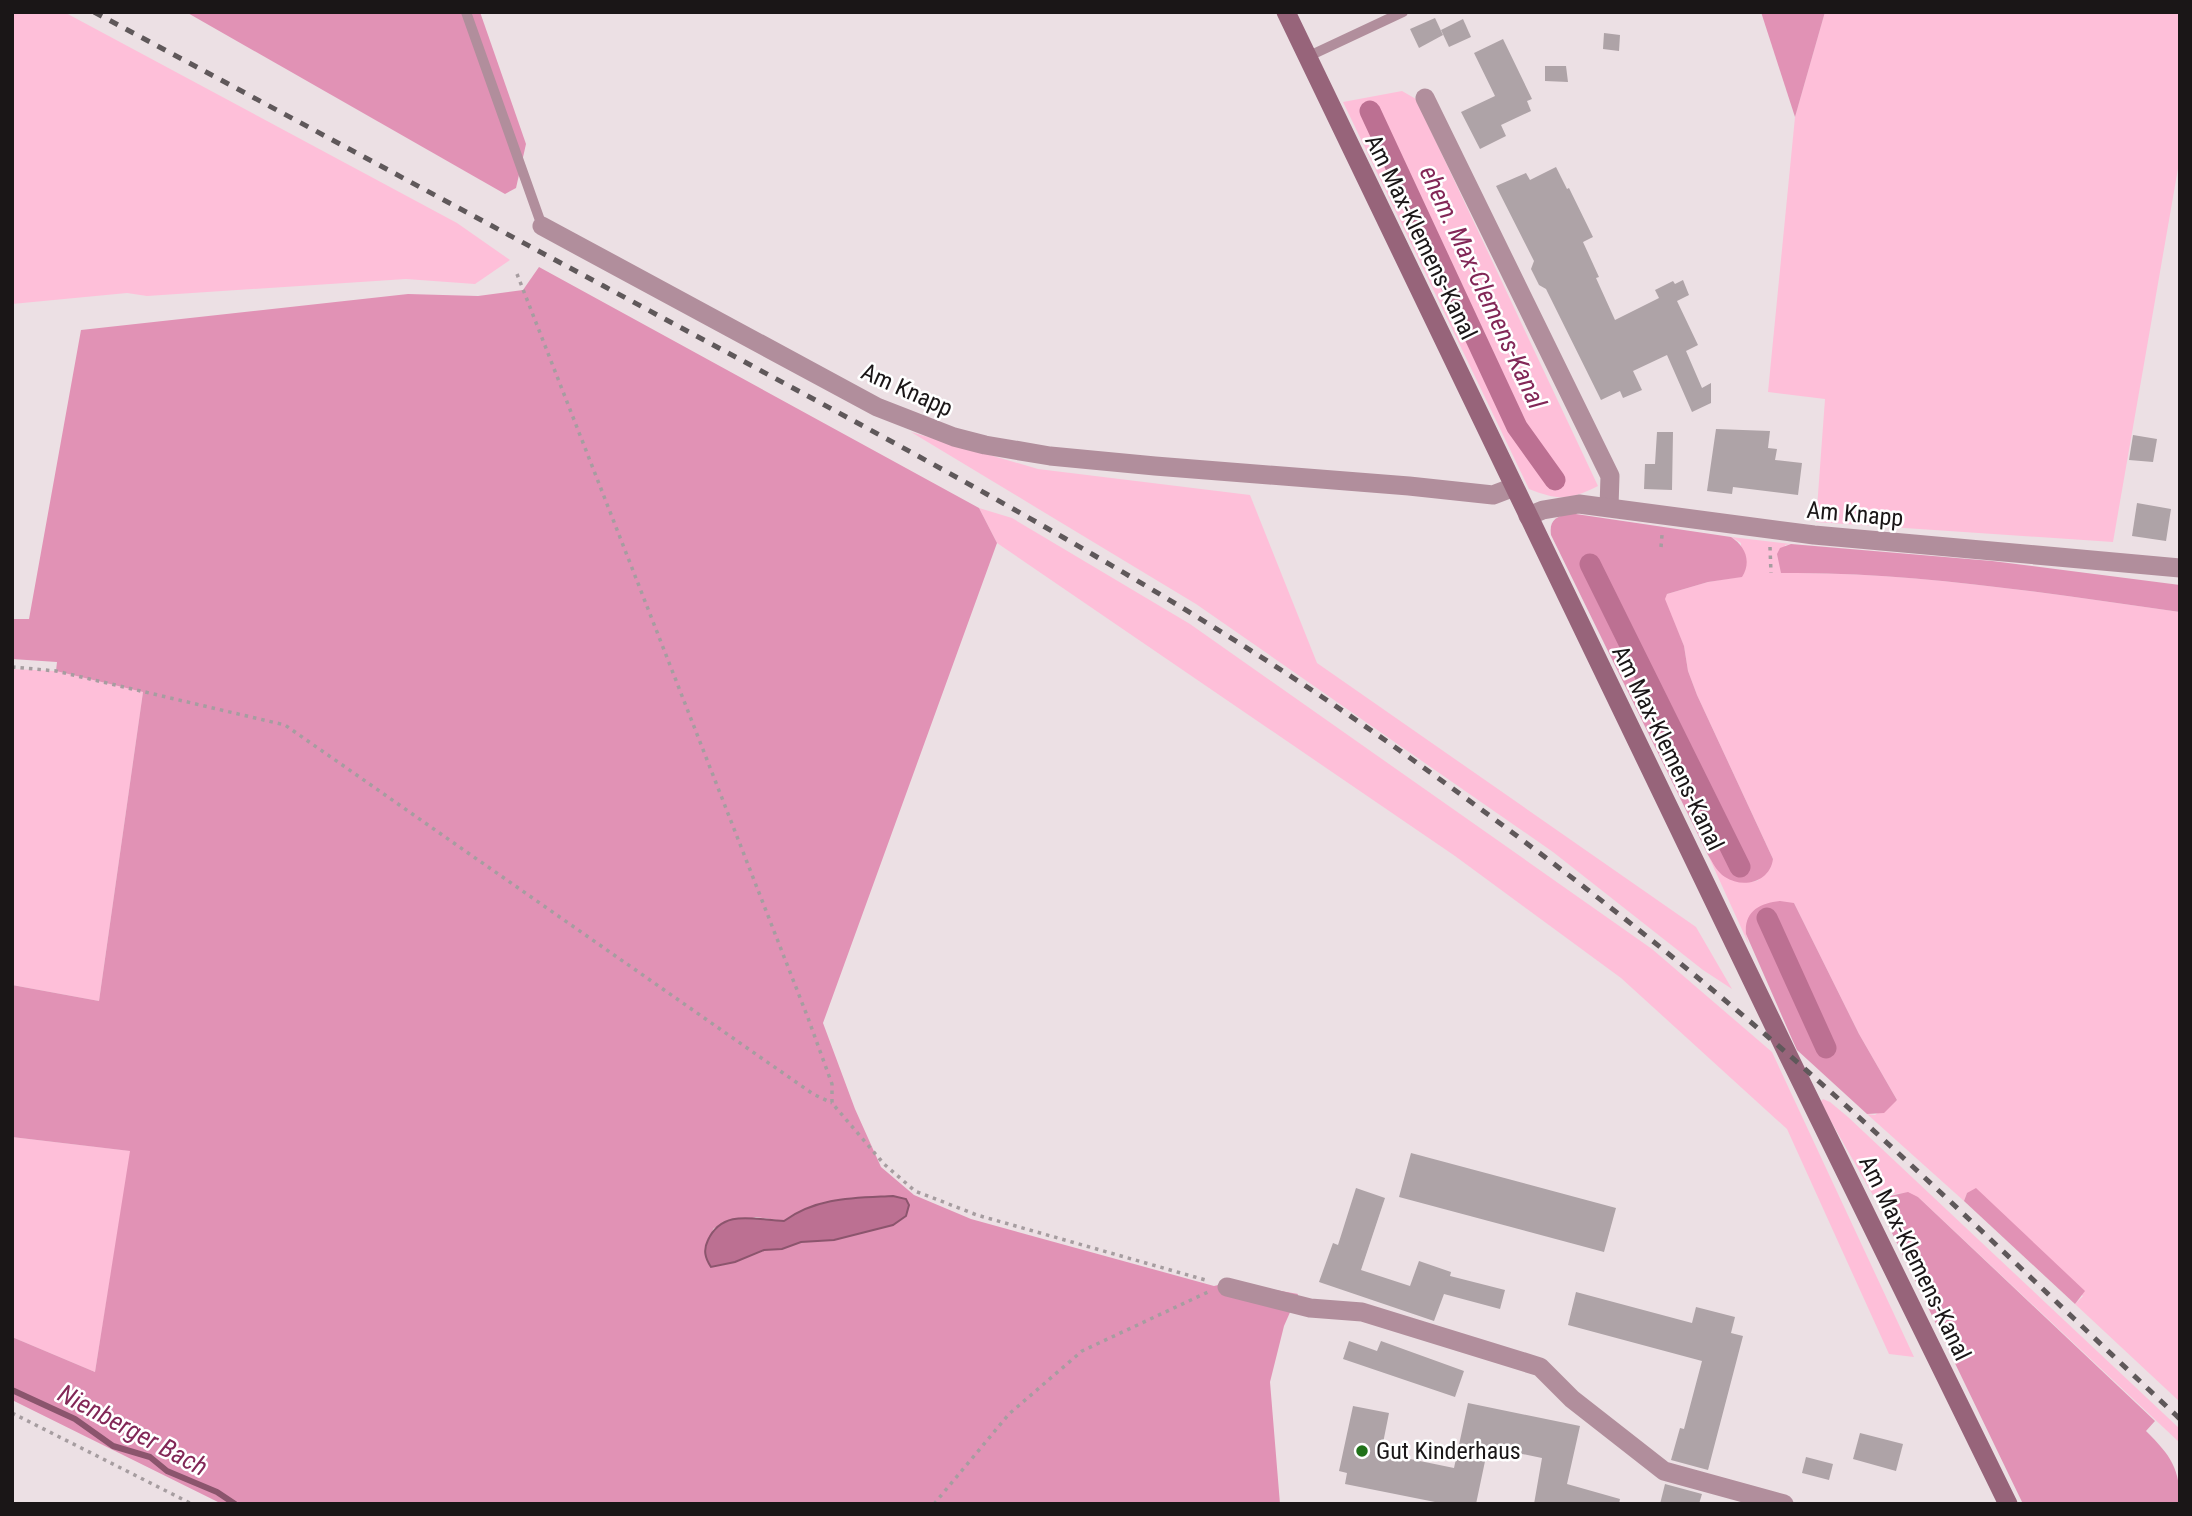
<svg xmlns="http://www.w3.org/2000/svg" width="2192" height="1516" viewBox="0 0 2192 1516" font-family="'Roboto Condensed',sans-serif">
  <style>
    .green { fill: #febfd9 }
    .forest { fill: #e192b5; fill-rule: evenodd }
    .water { fill: #bc7092; stroke: #8b556d; stroke-width: 2 }
    .lines { fill: none; stroke-linecap: round; stroke-linejoin: round }
    .stream { stroke: #8b556d; stroke-width: 6 }
    .canal { stroke: #bc7092; stroke-width: 21 }
    .building { fill: #aea3a7 }
    .path { stroke: #a69da0; stroke-width: 3.5; stroke-dasharray: 3.5 5; stroke-linecap: butt }
    .service { stroke: #b18e9c; stroke-width: 10 }
    .minor { stroke: #b18e9c; stroke-width: 19 }
    .secondary { stroke: #97647a; stroke-width: 19 }
    .rail { stroke: #5f585a; stroke-width: 5; stroke-dasharray: 9 9; stroke-linecap: butt }
    .poi-dot { fill: #207119; stroke: #fff; stroke-width: 2.5 }
    .labels { text-anchor: middle; stroke-width: 5; stroke-linejoin: round; paint-order: stroke }
    .street-label { font-size: 24px; fill: #1a1617; stroke: #fff }
    .poi-label { font-size: 24px; fill: #1a1617; stroke: #fff; text-anchor: start }
    .water-label { font-size: 26px; font-style: italic; fill: #822757; stroke: #fff }
  </style>
  <rect width="100%" height="100%" fill="#ece0e4"/>
  <!-- green -->
  <g class="green">
    <path d="M12,12H64L457,223L510,260L475,284L406,279L147,296L127,293L12,304Z"/>
    <path d="M1825,12H2180V157L2113,542L1816,522L1825,399L1768,392L1795,117Z"/>
    <path d="M1402,91L1416,99L1598,486C1569,500 1560,501 1529,489L1343,102Z"/>
    <path d="M911,432L1038,469L1250,495L1317,663L1696,927L1732,989L1703,970L1553,852L1196,604Z"/>
    <path d="M979,508L1012,518L1190,624L1652,949L1772,1052L1914,1357L1889,1354L1787,1129L1621,978L1455,856L997,543Z"/>
    <path d="M1731,537L1791,544L1785,545L1782,573C1913,571 2049,594 2180,612V1402L2075,1304L2083,1296L1967,1193L1964,1201L1867,1114L1875,1115L1897,1100L1859,1034L1794,903L1746,934L1749,945L1708,855C1722,877 1730,884 1757,881L1773,859L1697,695L1688,671L1684,646L1664,599L1667,594L1708,582L1739,577L1741,543Z"/>
    <path d="M12,669L56,671L143,692L99,1001L12,985Z"/>
    <path d="M1823,1099L1830,1102L1848,1117L2180,1429V1443L1918,1197C1903,1193 1888,1189 1879,1206L1828,1116L1821,1101Z"/>
    <path d="M12,1137L131,1151L95,1372L12,1337Z"/>
  </g>
  <!-- forest -->
  <g class="forest">
    <path d="M186,12H480L526,144L516,188L505,194Z"/>
    <path d="M1761,12H1825L1795,117Z"/>
    <path d="M539,267L979,508L997,543L823,1023L855,1109L881,1167L914,1195L971,1219L1214,1286L1232,1282L1298,1294L1284,1326L1270,1382L1280,1504H222L12,1400V1337L95,1372L130,1151L12,1137V985L99,1001L143,692L56,671L57,662L12,659V619H29L81,330L408,294L478,296L523,290ZM791,1216L861,1232L834,1240L801,1242L782,1249L705,1246L714,1228L756,1217L784,1221Z"/>
    <path d="M1569,513L1731,537C1745,546 1752,561 1742,577L1708,582L1667,594L1665,599L1684,646L1688,671L1697,695L1773,859C1770,882 1743,889 1725,877C1717,872 1713,863 1708,855L1551,535C1549,520 1556,517 1569,513Z"/>
    <path d="M1791,544L1992,561L2180,585V612C2049,594 1913,571 1781,573L1777,554L1780,548Z"/>
    <path d="M1780,901L1794,903L1859,1034L1897,1100L1884,1113L1867,1114L1797,1050L1792,1039L1746,934C1744,912 1759,903 1780,901Z"/>
    <path d="M1976,1188L2085,1291L2075,1304L1964,1201L1967,1193Z"/>
    <path d="M1908,1192L1918,1197L2155,1421L2146,1431C2171,1456 2180,1468 2180,1504H2023L1879,1206L1885,1197Z"/>
  </g>
  <!-- water -->
  <path class="water" d="M893,1196L906,1199L909,1205L906,1216L893,1225L834,1240L801,1242L782,1249L764,1250L735,1262L711,1267C705,1258 703,1250 708,1240C723,1208 755,1220 784,1221C817,1197 854,1198 893,1196Z"/>
  <g class="lines">
    <!-- stream -->
    <path class="stream" d="M12,1390L75,1419L113,1446L150,1457L167,1471L217,1492L235,1504"/>
    <!-- canal -->
    <g class="canal">
      <path d="M1370,111L1517,427L1555,480"/>
      <path d="M1590,564L1740,867"/>
      <path d="M1767,918L1826,1048"/>
    </g>
  </g>
  <!-- building -->
  <g class="building">
    <path d="M1435,18L1443,35L1419,48L1410,29Z"/>
    <path d="M1463,19L1471,37L1449,47L1441,30Z"/>
    <path d="M1604,33L1620,35L1619,51L1603,49Z"/>
    <path d="M1503,39L1532,99L1527,101L1531,111L1501,125L1506,136L1480,149L1461,112L1495,96L1474,53Z"/>
    <path d="M1545,66H1566L1568,82L1545,81Z"/>
    <path d="M1556,167L1567,189L1569,188L1593,237L1583,242L1599,277L1596,278L1615,320L1659,298L1655,290L1673,281L1675,284L1683,280L1689,295L1677,301L1698,345L1686,351L1702,388L1711,383V403L1692,412L1667,355L1633,371L1642,390L1623,398L1620,391L1601,400L1546,289L1539,285L1531,269L1534,261L1496,186L1526,173L1530,180Z"/>
    <path d="M1716,429L1770,431L1768,448L1777,449L1775,460L1802,463L1798,495L1733,487L1732,494L1707,491Z"/>
    <path d="M1657,432H1673L1672,490L1644,489L1645,464H1655Z"/>
    <path d="M2133,435L2157,439L2153,462L2129,460Z"/>
    <path d="M2137,503L2171,509L2166,541L2132,536Z"/>
    <path d="M1411,1153L1616,1208L1604,1252L1399,1197Z"/>
    <path d="M1356,1188L1385,1198L1361,1270L1410,1286L1419,1261L1451,1272L1450,1276L1505,1290L1500,1309L1444,1294L1434,1321L1319,1282L1333,1243L1338,1245Z"/>
    <path d="M1576,1292L1692,1323L1696,1307L1735,1317L1731,1333L1743,1336L1708,1470L1671,1460L1680,1428L1684,1429L1702,1361L1568,1325Z"/>
    <path d="M1349,1341L1377,1351L1381,1341L1464,1371L1455,1397L1343,1359Z"/>
    <path d="M1468,1403L1580,1426L1567,1484L1620,1499L1619,1504H1534L1542,1458L1488,1447L1476,1504H1445L1345,1484L1347,1473L1339,1471L1353,1406L1389,1413L1381,1453L1454,1468Z"/>
    <path d="M1860,1433L1903,1444L1896,1471L1853,1459Z"/>
    <path d="M1806,1457L1833,1464L1829,1480L1802,1473Z"/>
    <path d="M1665,1484L1702,1494L1699,1504H1660Z"/>
  </g>
  <g class="lines">
    <!-- path -->
    <g class="path">
      <path d="M517,274L808,1018L832,1084V1103L884,1164L915,1191L977,1215L1209,1281"/>
      <path d="M1661,547L1662,535"/>
      <path d="M1770,547L1771,573"/>
      <path d="M12,667L56,671L285,725L813,1094L832,1103"/>
      <path d="M12,1413L192,1504"/>
      <path d="M934,1504L1009,1414L1082,1351L1208,1292"/>
    </g>
    <!-- service -->
    <g class="service">
      <path d="M466,12L542,226"/>
      <path d="M1307,57L1403,12"/>
    </g>
    <!-- minor -->
    <g class="minor">
      <path d="M1425,98L1610,476L1609,507"/>
      <path d="M542,226L877,407L954,437L985,445L1050,456L1155,466L1409,486L1493,495L1514,487"/>
      <path d="M1528,516L1543,510L1579,504L1814,535L2180,568"/>
      <path d="M1227,1287L1310,1308L1362,1312L1540,1367L1572,1399L1664,1471L1784,1504"/>
    </g>
    <!-- secondary -->
    <path class="secondary" d="M1286,12L1788,1055L2008,1504"/>
    <!-- rail -->
    <path class="rail" d="M94,12C311,128 527,245 743,361C967,482 1191,602 1399,750C1534,846 1664,946 1789,1055C1923,1172 2050,1297 2180,1419"/>
  </g>
  <!-- markers -->
  <circle class="poi-dot" cx="1362" cy="1451" r="7"/>
  <g class="labels">
    <!-- street labels -->
    <g class="street-label">
      <text transform="translate(1421 237) rotate(64)" y="8">Am Max-Klemens-Kanal</text>
      <text transform="translate(907 390) rotate(24)" y="8">Am Knapp</text>
      <text transform="translate(1855 514) rotate(5)" y="8">Am Knapp</text>
      <text transform="translate(1668 748) rotate(64)" y="8">Am Max-Klemens-Kanal</text>
      <text transform="translate(1915 1258) rotate(64)" y="8">Am Max-Klemens-Kanal</text>
    </g>
    <!-- poi labels -->
    <g class="poi-label">
      <text x="1376" y="1459">Gut Kinderhaus</text>
    </g>
    <!-- water labels -->
    <g class="water-label">
      <text transform="translate(1483 287) rotate(65)" y="9">ehem. Max-Clemens-Kanal</text>
      <text transform="translate(133 1430) rotate(28)" y="9">Nienberger Bach</text>
    </g>
  </g>
  <!-- border -->
  <rect width="2192" height="1516" fill="none" stroke="#1a1617" stroke-width="28"/>
</svg>
